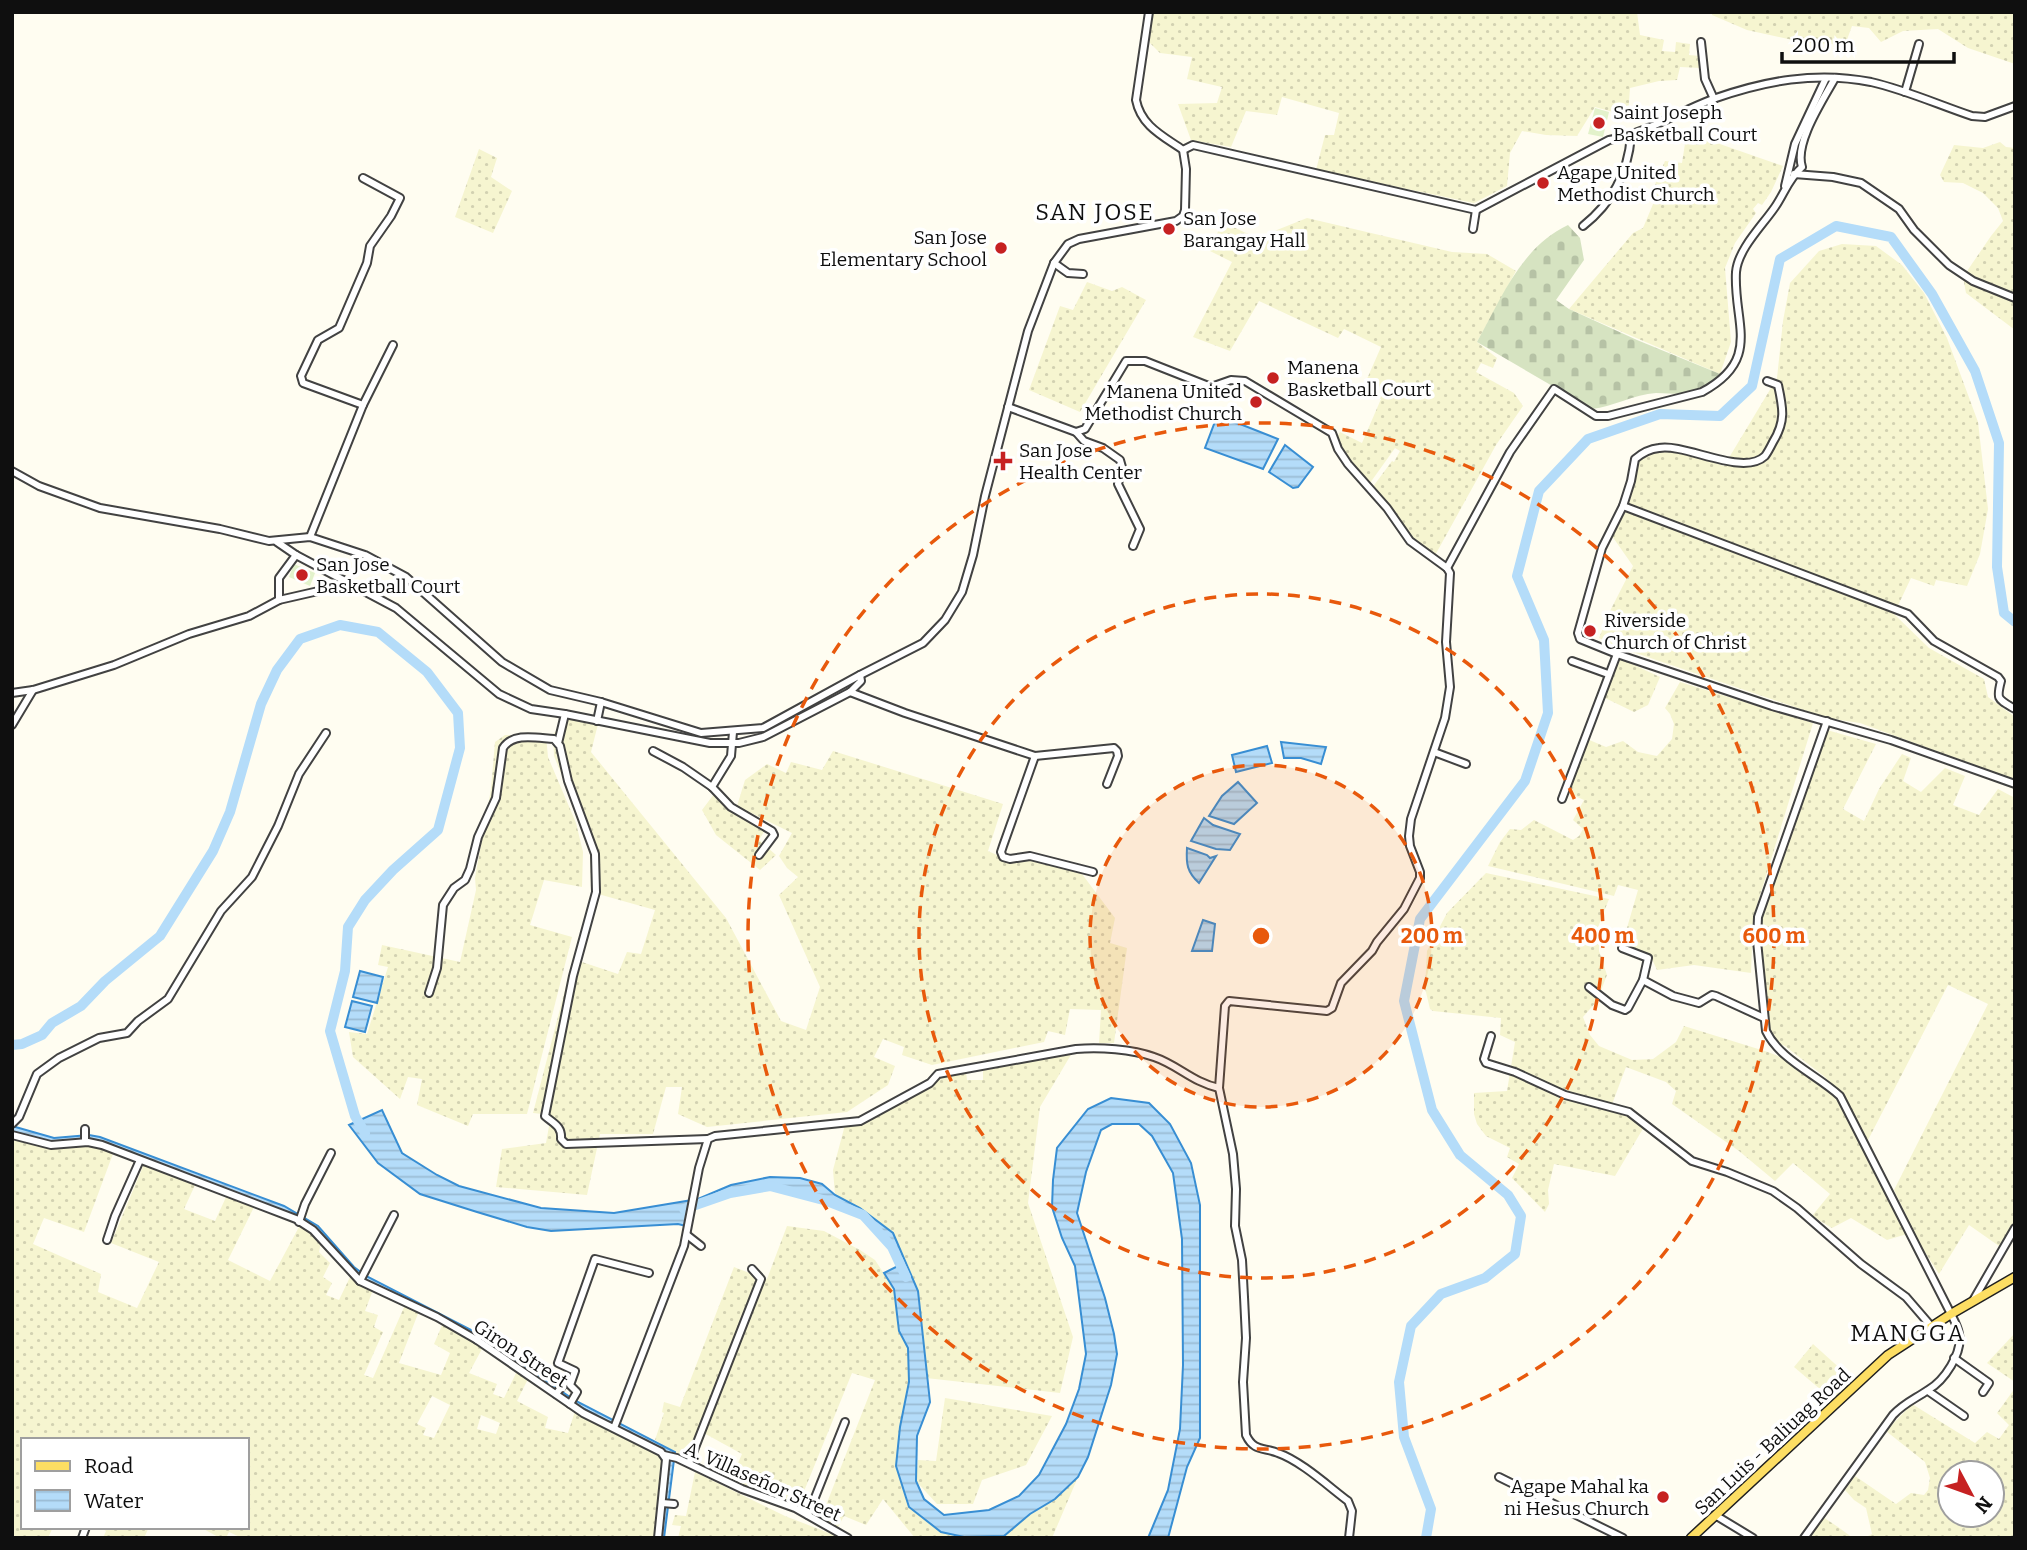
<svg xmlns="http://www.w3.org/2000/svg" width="2027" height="1550" viewBox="0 0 2027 1550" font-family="Bitter,serif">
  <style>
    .farmland { fill: url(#farmland-dots); fill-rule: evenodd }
    .cemetery { fill: url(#cemetery-stones) }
    .pitch { fill: #e3f2cb }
    .water { fill: url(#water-rules); stroke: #388ed3; stroke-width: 2 }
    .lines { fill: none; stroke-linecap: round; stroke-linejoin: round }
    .river { stroke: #b4dcf9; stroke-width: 10 }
    .minor-casing { stroke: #424242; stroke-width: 10 }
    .major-casing { stroke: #202020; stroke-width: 11 }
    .minor { stroke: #fff; stroke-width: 6 }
    .major { stroke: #fdde63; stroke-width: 8 }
    .ring { fill: none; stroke: #e8590c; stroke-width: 3.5; stroke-dasharray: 12 9 }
    .poi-dot { fill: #c62122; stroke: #fff; stroke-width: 2.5 }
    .labels { text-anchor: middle; stroke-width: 7; stroke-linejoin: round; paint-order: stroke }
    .poi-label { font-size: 19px; fill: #0f0f0f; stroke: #fff; text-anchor: start }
    .street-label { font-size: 19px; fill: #0f0f0f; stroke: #fff }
    .quarter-label { font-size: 23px; letter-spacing: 2px; fill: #0f0f0f; stroke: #fff }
    .centre { fill: #e8590c; stroke: #fff; stroke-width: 3.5 }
    .ring-label { font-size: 21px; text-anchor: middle; font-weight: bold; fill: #e8590c; stroke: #fff; stroke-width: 7; stroke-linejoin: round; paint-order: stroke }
  </style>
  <defs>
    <pattern id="farmland-dots" width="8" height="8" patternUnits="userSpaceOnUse" patternTransform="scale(1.75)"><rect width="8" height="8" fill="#f6f5d0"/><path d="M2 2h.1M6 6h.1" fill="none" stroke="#d2d1b1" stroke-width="1.8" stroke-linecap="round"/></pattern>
    <pattern id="cemetery-stones" width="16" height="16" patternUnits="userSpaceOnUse" patternTransform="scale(1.75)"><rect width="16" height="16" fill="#d6e3c1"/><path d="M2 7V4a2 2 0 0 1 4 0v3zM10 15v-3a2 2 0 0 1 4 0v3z" fill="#b6c2a5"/></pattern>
    <pattern id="water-rules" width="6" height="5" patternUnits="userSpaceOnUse" patternTransform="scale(1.75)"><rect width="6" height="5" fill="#b4dcf9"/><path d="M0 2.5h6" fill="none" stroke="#9abcd4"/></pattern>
  </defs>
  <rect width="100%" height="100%" fill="#fffdf1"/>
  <!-- farmland -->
  <g class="farmland">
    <path d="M1152,12H1637L1640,35L1664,40L1662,51L1675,52L1676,42L1690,44L1689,55L1700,56L1701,68L1680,67L1677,80L1659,81L1630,88L1628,116L1595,107L1577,136L1546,135L1522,131L1510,153L1507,186L1474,203L1316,170L1325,135H1334L1339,113L1282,97L1277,115L1246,111L1231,147L1191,140L1178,104L1217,103L1222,87L1187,79L1192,57L1160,53L1150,43L1148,33Z"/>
    <path d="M1712,12H2015V64L1968,48L1938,29L1903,31L1881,42L1869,28L1852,26L1845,45L1802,42L1747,30L1712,15Z"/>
    <path d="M1694,135L1783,166L1771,192L1762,205L1758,203L1753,209L1756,213L1735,243L1725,268L1731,342L1720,374L1569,309L1633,233L1643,228L1656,197L1651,194L1665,161L1682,163L1686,137Z"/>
    <path d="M2000,142L2006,147L2015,148V330L1966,293L1963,277L1991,236L2003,221L1998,208L1983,193L1963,183L1944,182L1940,175L1954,145L1983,148Z"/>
    <path d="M479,149L497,158L491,177L512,191L493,233L455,217Z"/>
    <path d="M1307,218L1452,252L1487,254L1516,271L1477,342L1497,358L1493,368L1481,363L1476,372L1514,393L1523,406L1496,445L1433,559L1399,525L1391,508L1372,488L1392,461L1394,462L1400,451L1395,448L1370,483L1342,451L1337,437L1340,432L1362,443L1381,399L1363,388L1381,347L1344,329L1338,338L1259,301L1230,351L1193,337L1232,262L1210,251L1222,222L1257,238Z"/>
    <path d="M1842,244L1876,246L1902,265L1924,293L1947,338L1978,422L1988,509L1980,554L1967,586L1936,580L1934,586L1911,578L1894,614L1929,648L1984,679L1988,697L2015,717V780L1860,723L1827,718L1618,647L1599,638L1611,609L1633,566L1612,536L1625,508L1636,462L1644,454L1661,449L1683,452L1724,466L1777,378L1783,321L1790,283L1819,251Z"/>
    <path d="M1087,282L1112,291L1122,287L1146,300L1080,412L1029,390L1060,306L1073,310Z"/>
    <path d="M1619,658L1660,677L1648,705L1634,712L1603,697Z"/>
    <path d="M1680,682L1813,723L1753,918L1751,973L1694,965L1657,970L1651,957L1624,947V938L1638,890L1618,885L1614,896L1488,866L1500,842L1510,829L1521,830L1534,820L1573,840L1579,836L1583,829L1573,820L1584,800L1562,790L1587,739L1606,747L1623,741L1638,752L1657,756L1672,739L1674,724L1670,714L1665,708Z"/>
    <path d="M566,715L598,724L591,752L726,918L781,1021L806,1030L820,987L779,895L798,877L787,868L779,856L792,833L737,806L745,780L767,764L786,773L791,762L822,770L833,751L1003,804L988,851L999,856L1015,854L1082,874L1115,918L1110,943L1127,948L1114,1043H1099L1101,1010L1070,1009L1065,1035L1048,1031L1044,1042L932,1065L902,1055L904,1047L883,1039L874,1057L895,1066L888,1085L847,1112L707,1127L678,1114L682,1087H666L653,1134H600L587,1195L496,1187L502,1149L546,1143L551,1115L533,1113L573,959L618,974L627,952L641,954L655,910L591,892L590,852L582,825L554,756L553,735Z"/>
    <path d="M1827,730L1876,744L1843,809L1864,821L1879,789L1902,754L1911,758L1903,781L1921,792L1945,768L1965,776L1953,805L1979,815L1998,789L2015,798V1224L1999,1246L1969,1225L1939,1274L1921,1246L1894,1190L1988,1004L1948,985L1867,1142L1845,1102L1825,1077L1785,1046L1772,1041L1769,1035L1760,916Z"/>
    <path d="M505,735L546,736L548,757L576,823L583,852L582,887L544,880L530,925L572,937L527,1114H473L468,1126L417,1105L422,1079L408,1077L400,1099L353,1057L349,1032L367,1034L388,967L378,965L382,945L460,962L476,890L475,878L491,789L495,742Z"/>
    <path d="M714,794L738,817L765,830L759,840L776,855L760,870L716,835L702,810Z"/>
    <path d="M1486,873L1609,899L1595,935L1599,940V951L1607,975L1597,1001L1583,1017L1590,1035L1599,1046L1632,1060L1653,1059L1676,1042L1684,1026L1768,1052L1796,1063L1837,1099L1907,1234L1887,1240L1851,1218L1832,1228L1812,1216L1830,1194L1793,1163L1775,1181L1739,1151L1672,1104L1676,1091L1666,1082L1626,1067L1611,1107L1641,1122L1644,1127L1615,1176L1554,1164L1548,1190L1549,1204L1545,1212L1512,1178L1519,1164L1507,1157L1510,1148L1486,1136L1477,1124L1474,1114V1093L1507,1091L1515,1042L1500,1035L1501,1018L1433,1011L1430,1009L1425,988L1427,951L1447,913Z"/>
    <path d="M1072,1053L1040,1107L1028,1203L1073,1337L1060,1393L926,1378L918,1291L893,1233L860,1208L835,1195L833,1170L846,1121L934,1085L938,1076L966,1071L967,1080H983V1069Z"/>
    <path d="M12,1137L91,1144L114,1151L84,1232L44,1218L33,1244L101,1274L98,1292L137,1308L159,1262L111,1243L144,1164L196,1183L184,1209L215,1221L227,1195L255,1205L228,1260L270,1281L300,1225L321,1243L319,1252L330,1263L323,1277L332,1283L326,1295L339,1300L351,1275L373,1290L365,1311L378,1315L374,1327L383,1332L364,1375L373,1378L405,1305L419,1311L399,1363L441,1375L450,1353L434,1344L443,1323L483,1347L469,1373L497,1384L493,1394L504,1398L517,1371L528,1379L517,1401L548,1417L545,1428L568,1433L575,1411L658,1453L664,1460L654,1538H242L229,1532L226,1538H220L200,1527H247V1440H23V1527H53L48,1538H12ZM432,1396L450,1405L434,1438L423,1435L426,1428L417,1424ZM481,1415L500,1423L496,1434L477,1429Z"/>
    <path d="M787,1226L824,1231L860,1250L875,1260L894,1289L899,1331L908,1348L909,1382L900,1427L896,1466L941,1532L1030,1514L1055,1499L1078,1477L1052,1538H915L883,1499L866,1525L844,1516L837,1529L821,1518L875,1380L852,1373L798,1506L757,1492L731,1479L742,1454L702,1432L763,1278L767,1279Z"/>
    <path d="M734,1267L757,1276L758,1280L688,1459L655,1440L664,1413L662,1412L664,1402L680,1407Z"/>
    <path d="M2015,1333V1382L1987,1363Z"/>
    <path d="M1813,1344L1854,1381L1834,1401L1794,1367Z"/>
    <path d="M2015,1388V1538H1864L1872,1534L1866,1508L1854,1500L1845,1490L1855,1476L1896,1504L1911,1493L1924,1495L1928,1490L1930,1478L1925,1462L1886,1431L1912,1404L1975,1443L1987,1432L1999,1439L2009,1425L1997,1413ZM1992,1473V1515H1950V1473Z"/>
    <path d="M945,1398L1052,1416L1026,1465L982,1480L973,1504H937L916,1481L918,1460L936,1461Z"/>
    <path d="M695,1472L785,1516L842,1538H678L681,1526L672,1525L675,1515L686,1516Z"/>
    <path d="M1823,1517L1838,1527L1853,1538H1808Z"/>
    <path d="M100,1527H149L144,1538H103L106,1531Z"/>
  </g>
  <!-- cemetery -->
  <path class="cemetery" d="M1568,225L1580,238L1584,260L1556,300L1569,309L1637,340L1720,374C1704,400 1680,393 1656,393C1634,394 1613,407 1592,409L1477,342C1501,299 1521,247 1568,225Z"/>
  <!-- pitch -->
  <g class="pitch">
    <path d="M1595,108L1609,112L1603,137L1588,134Z"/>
    <path d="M294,564L315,573L310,586L289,577Z"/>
  </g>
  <!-- water -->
  <g class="water">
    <path d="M1216,419L1240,424L1278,439L1263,469L1205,448Z"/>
    <path d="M1285,445L1313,467L1298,487L1293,488L1269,472Z"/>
    <path d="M1281,742L1326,747L1321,764L1301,758H1284Z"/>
    <path d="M1267,746L1272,763L1236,772L1232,755Z"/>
    <path d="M1238,782L1257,803L1234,824L1209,816L1222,796Z"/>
    <path d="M1204,818L1213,825L1240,834L1230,850L1216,849L1191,841Z"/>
    <path d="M1187,848L1207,855L1210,858L1216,856L1199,883C1187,872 1186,864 1187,848Z"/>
    <path d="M1203,920L1215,924L1212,951H1192Z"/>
    <path d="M360,971L383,977L377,1003L353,997Z"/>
    <path d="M352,1001L372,1006L365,1032L345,1027Z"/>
    <path d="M1111,1098L1149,1103L1170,1124L1191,1163L1200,1205V1438L1187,1467L1168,1538H1148L1168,1490L1180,1429L1183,1365L1182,1239L1173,1173L1152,1136L1139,1124H1112L1101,1130L1086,1172L1077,1213L1105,1298L1114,1334L1117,1354L1111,1385L1088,1457L1078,1477L1055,1499L1030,1514L1004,1536L964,1537L941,1532L909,1507L896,1466L900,1427L909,1382L908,1348L899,1331L894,1289L884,1273L900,1265C878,1215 848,1207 799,1194C789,1191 777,1185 768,1186C741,1188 715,1199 689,1208L686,1226L678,1224L551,1231L527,1227L477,1212L420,1194L378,1163L349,1125L382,1110L402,1153L437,1175L459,1186L541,1208L614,1213L698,1199L731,1185L770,1177L800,1178L822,1184L835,1195L860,1208L893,1233L918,1291L930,1402L917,1436L916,1481L924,1499L944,1515L989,1510L1019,1496L1039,1475L1066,1424L1079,1389L1086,1354L1075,1266L1062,1238L1052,1207L1053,1180L1057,1148L1088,1109Z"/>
    <path d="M12,1126L54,1138L89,1135L100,1137L284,1206L318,1226L354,1267L366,1276L483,1336L574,1400L675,1452L664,1538H661L668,1454L575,1404L483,1341L363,1280L316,1230L103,1143L87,1139L51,1143L12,1132Z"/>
  </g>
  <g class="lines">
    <!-- river -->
    <g class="river">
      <path d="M12,1045L22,1044L42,1035L52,1023L81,1006L105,981L160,936L213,851L230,812L261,704L277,670L300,639L340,625L378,632L427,672L458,713L460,748L438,830L393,870L365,900L348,927L345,971L330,1031L355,1116L365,1133"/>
      <path d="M684,1209L730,1193L770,1186L827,1201L863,1215L892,1247L906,1277"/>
      <path d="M1426,1538L1431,1509L1404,1437L1399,1382L1411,1326L1441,1294L1485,1278L1515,1254L1521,1216L1508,1195L1460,1155L1432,1110L1404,1001L1420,919L1525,781L1548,713L1544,640L1517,576L1539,491L1588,439L1660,414L1720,416L1752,386L1780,259L1836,226L1891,237L1932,294L1975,371L1999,443L1997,567L2004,613L2015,622"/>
    </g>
    <defs>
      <g id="minor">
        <path d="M1701,42L1705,79L1714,99"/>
        <path d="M1905,92L1919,44"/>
        <path d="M1183,150L1193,145L1476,210L1609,140C1645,134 1678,112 1713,99C1764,81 1816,71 1871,82C1906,90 1939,105 1972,116L1985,117L2015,106"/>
        <path d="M1794,174L1833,177L1861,183L1899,209L1914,230L1949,265L1973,281L2015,298"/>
        <path d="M363,178L400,198L391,216L370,246L367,263L339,328L318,340L301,376L303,383L363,405"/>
        <path d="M1785,186L1795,144L1826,78"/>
        <path d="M1583,226C1612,203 1628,173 1631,136"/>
        <path d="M1473,229L1476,210"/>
        <path d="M1054,263L1068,273L1083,274"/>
        <path d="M1767,381L1778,385C1783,408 1786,421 1773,442C1771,446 1768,452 1765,456C1743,477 1685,443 1659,448C1649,449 1642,453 1635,459L1631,481L1623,506L1602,548L1578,633L1580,639L1617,654L1772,706L1891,740L2015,784"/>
        <path d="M1008,407L1076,432L1084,441L1103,448L1120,460L1122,467L1118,484L1140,529L1133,546"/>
        <path d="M1076,432L1085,429L1126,361H1145L1211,387L1231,380L1245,381L1332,433L1338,449L1348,464L1387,508L1410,541L1447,568L1450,573L1446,642L1450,687L1445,718L1411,819L1409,836L1410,846L1420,872V878L1404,909L1377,942L1372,951L1341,983L1332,1008L1327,1011L1229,1001L1225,1006L1219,1088L1233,1154L1236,1189L1235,1226L1242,1260L1244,1297L1246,1338L1243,1382L1246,1435C1254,1452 1264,1447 1278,1453C1301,1461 1328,1486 1348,1501L1352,1511L1349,1538"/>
        <path d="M12,471L39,486L100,508L220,529L269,541L310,537L365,555L406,577L502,662L550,690L601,702L701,733L763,728L860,675L923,643L945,620L962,592L973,555L985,496L1028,331L1054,263L1068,244L1079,239L1176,221L1183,216L1185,210L1186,169L1183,150C1163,136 1141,126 1136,100L1149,12"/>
        <path d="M1623,506L1908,614L1934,641L1998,677L2001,681C1996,700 1998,699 2015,709"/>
        <path d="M310,537L363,405L393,345"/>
        <path d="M296,555L396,608L499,694L531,709L565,714L710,743H739L763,737L850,692L861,681L860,675"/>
        <path d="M1447,568L1510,452L1554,389L1596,416H1608L1702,392C1763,359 1733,323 1736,272C1738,249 1762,226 1775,207C1784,194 1789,178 1802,167C1794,143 1823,100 1835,78"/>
        <path d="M279,600L349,584"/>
        <path d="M1572,661L1608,674"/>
        <path d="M850,692L905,713L1035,756L1114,748L1117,751L1118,756L1107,784"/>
        <path d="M12,693L33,690L114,665L189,634L249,616L279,600V578L296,555L277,542"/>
        <path d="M597,721L601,702"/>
        <path d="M12,725L33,690"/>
        <path d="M558,743L565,714"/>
        <path d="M653,751L683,767L712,787L731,807L772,831L774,835L759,855"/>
        <path d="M1434,752L1466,764"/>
        <path d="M1035,756L1003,846L1001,852L1003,857L1010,859L1030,856L1093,872"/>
        <path d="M712,787L731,756L733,732"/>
        <path d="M1562,799L1617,654"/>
        <path d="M1622,948L1648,958L1643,980L1673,996L1699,1003L1712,995L1716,996L1764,1018"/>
        <path d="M1589,987L1612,1005L1625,1010L1628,1008L1643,980"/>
        <path d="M429,993L437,968L443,905L454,888L465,880L470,869L478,837L496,798L503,748C513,732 537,738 554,739L560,746L568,781L595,854L596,892L573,976L545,1116C554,1124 562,1126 561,1139L566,1144L708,1139"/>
        <path d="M1491,1036L1484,1059L1486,1063L1515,1072L1565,1095L1629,1112L1692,1161L1727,1172L1773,1191L1797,1208L1861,1264L1906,1297L1931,1326"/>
        <path d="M12,1124L19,1117L37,1074L59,1058L99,1038L127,1033L138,1021L168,999L221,911L252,877L278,826L299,774L326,733"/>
        <path d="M85,1129V1142"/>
        <path d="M12,1135L51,1145L88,1142L102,1145L296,1219L313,1230L360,1281L437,1317L477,1340L583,1413L661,1452L666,1459L658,1538"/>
        <path d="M299,1222L305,1204L331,1153"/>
        <path d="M687,1235L701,1246"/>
        <path d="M107,1240L115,1216L140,1160"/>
        <path d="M360,1281L394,1215"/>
        <path d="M1974,1299L2015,1228"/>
        <path d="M477,1340L483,1330"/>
        <path d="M1954,1358L1989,1383L1983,1392"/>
        <path d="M1928,1391L1964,1416"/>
        <path d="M556,1394L564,1384"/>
        <path d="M570,1404L577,1392L570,1385L575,1371L558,1363L595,1259L649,1273"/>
        <path d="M614,1428L684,1246L699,1168L708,1139L715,1136L860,1121L930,1083L938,1074L1076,1049C1099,1047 1132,1049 1154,1057C1178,1065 1192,1082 1219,1088"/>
        <path d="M664,1455L677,1458L742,1489L795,1508L848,1538"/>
        <path d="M689,1463L761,1279L752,1269"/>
        <path d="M1499,1477L1623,1538"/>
        <path d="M662,1503L674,1504"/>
        <path d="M808,1515L845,1422"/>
        <path d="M1715,1515L1753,1538"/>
        <path d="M82,1538L86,1527"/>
        <path d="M1804,1538L1893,1415C1904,1403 1915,1399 1928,1390C1944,1381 1963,1353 1959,1334C1958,1327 1954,1320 1951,1314L1840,1096C1816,1074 1780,1060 1766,1031L1757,941L1758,917L1827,721"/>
      </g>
      <path id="major" d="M1691,1538L1888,1355L1951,1314L2015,1277"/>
    </defs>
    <!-- minor casing -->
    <use href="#minor" class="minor-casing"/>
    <!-- major casing -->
    <use href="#major" class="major-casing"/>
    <!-- minor -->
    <use href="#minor" class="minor"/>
    <!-- major -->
    <use href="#major" class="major"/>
  </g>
  <!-- distance rings -->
  <circle cx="1261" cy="936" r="171" fill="#e8590c" fill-opacity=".12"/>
  <g class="ring">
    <circle cx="1261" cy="936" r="171"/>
    <circle cx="1261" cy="936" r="342"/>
    <circle cx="1261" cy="936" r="513"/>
  </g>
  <!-- markers -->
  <g class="poi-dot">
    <circle cx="1599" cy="123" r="7"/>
    <circle cx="1543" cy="183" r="7"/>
    <circle cx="1169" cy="229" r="7"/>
    <circle cx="1001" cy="248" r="7"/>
    <circle cx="1273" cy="378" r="7"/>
    <circle cx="1256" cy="402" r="7"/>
    <path d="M999.5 450.5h7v7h7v7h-7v7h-7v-7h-7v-7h7z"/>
    <circle cx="302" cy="575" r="7"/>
    <circle cx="1590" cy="631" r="7"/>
    <circle cx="1663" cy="1497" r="7"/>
  </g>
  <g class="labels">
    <!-- poi labels -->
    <g class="poi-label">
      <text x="1613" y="119">Saint Joseph<tspan x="1613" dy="22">Basketball Court</tspan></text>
      <text x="1557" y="179">Agape United<tspan x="1557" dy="22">Methodist Church</tspan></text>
      <text x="1183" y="225">San Jose<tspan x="1183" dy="22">Barangay Hall</tspan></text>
      <text x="987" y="244" text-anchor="end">San Jose<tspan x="987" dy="22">Elementary School</tspan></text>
      <text x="1287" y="374">Manena<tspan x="1287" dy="22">Basketball Court</tspan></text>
      <text x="1242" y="398" text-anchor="end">Manena United<tspan x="1242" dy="22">Methodist Church</tspan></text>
      <text x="1019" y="457">San Jose<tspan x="1019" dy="22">Health Center</tspan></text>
      <text x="316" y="571">San Jose<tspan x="316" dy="22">Basketball Court</tspan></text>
      <text x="1604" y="627">Riverside<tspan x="1604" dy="22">Church of Christ</tspan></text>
      <text x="1649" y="1493" text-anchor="end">Agape Mahal ka<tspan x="1649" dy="22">ni Hesus Church</tspan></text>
    </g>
    <!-- street labels -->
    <g class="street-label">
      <text transform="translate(521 1353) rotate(33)" y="7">Giron Street</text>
      <text transform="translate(1772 1441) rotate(-43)" y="7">San Luis - Baliuag Road</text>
      <text transform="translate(763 1481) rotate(24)" y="7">A. Villaseñor Street</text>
    </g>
    <!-- quarter labels -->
    <g class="quarter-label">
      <text x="1095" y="220">SAN JOSE</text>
      <text x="1908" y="1341">MANGGA</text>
    </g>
  </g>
  <circle cx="1261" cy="936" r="10" class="centre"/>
  <g class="ring-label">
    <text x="1432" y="943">200 m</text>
    <text x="1603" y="943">400 m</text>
    <text x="1774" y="943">600 m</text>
  </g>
  <!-- border -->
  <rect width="2027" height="1550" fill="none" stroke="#0f0f0f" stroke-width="28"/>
  <!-- legend -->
  <rect x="21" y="1438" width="228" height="91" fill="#ffffff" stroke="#9f9f9f" stroke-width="2"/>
  <rect x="35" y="1461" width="35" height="10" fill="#fdde63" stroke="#9f9f9f" stroke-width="2"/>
  <text x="84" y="1473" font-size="21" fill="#0f0f0f">Road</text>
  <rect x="35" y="1490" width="35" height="21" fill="url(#water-rules)" stroke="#9f9f9f" stroke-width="2"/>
  <text x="84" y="1508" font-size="21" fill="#0f0f0f">Water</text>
  <!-- north arrow -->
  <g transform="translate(1971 1494) rotate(131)"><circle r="33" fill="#ffffff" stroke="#9f9f9f" stroke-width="2"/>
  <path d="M0-5L12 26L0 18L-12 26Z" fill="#c62122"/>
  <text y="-10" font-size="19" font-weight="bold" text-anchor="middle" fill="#0f0f0f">N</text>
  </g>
  <!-- scale -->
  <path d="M1782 52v10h172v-10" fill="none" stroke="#0f0f0f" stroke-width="3.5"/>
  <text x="1792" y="52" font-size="21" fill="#0f0f0f" stroke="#ffffff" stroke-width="5" paint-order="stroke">200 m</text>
</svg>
